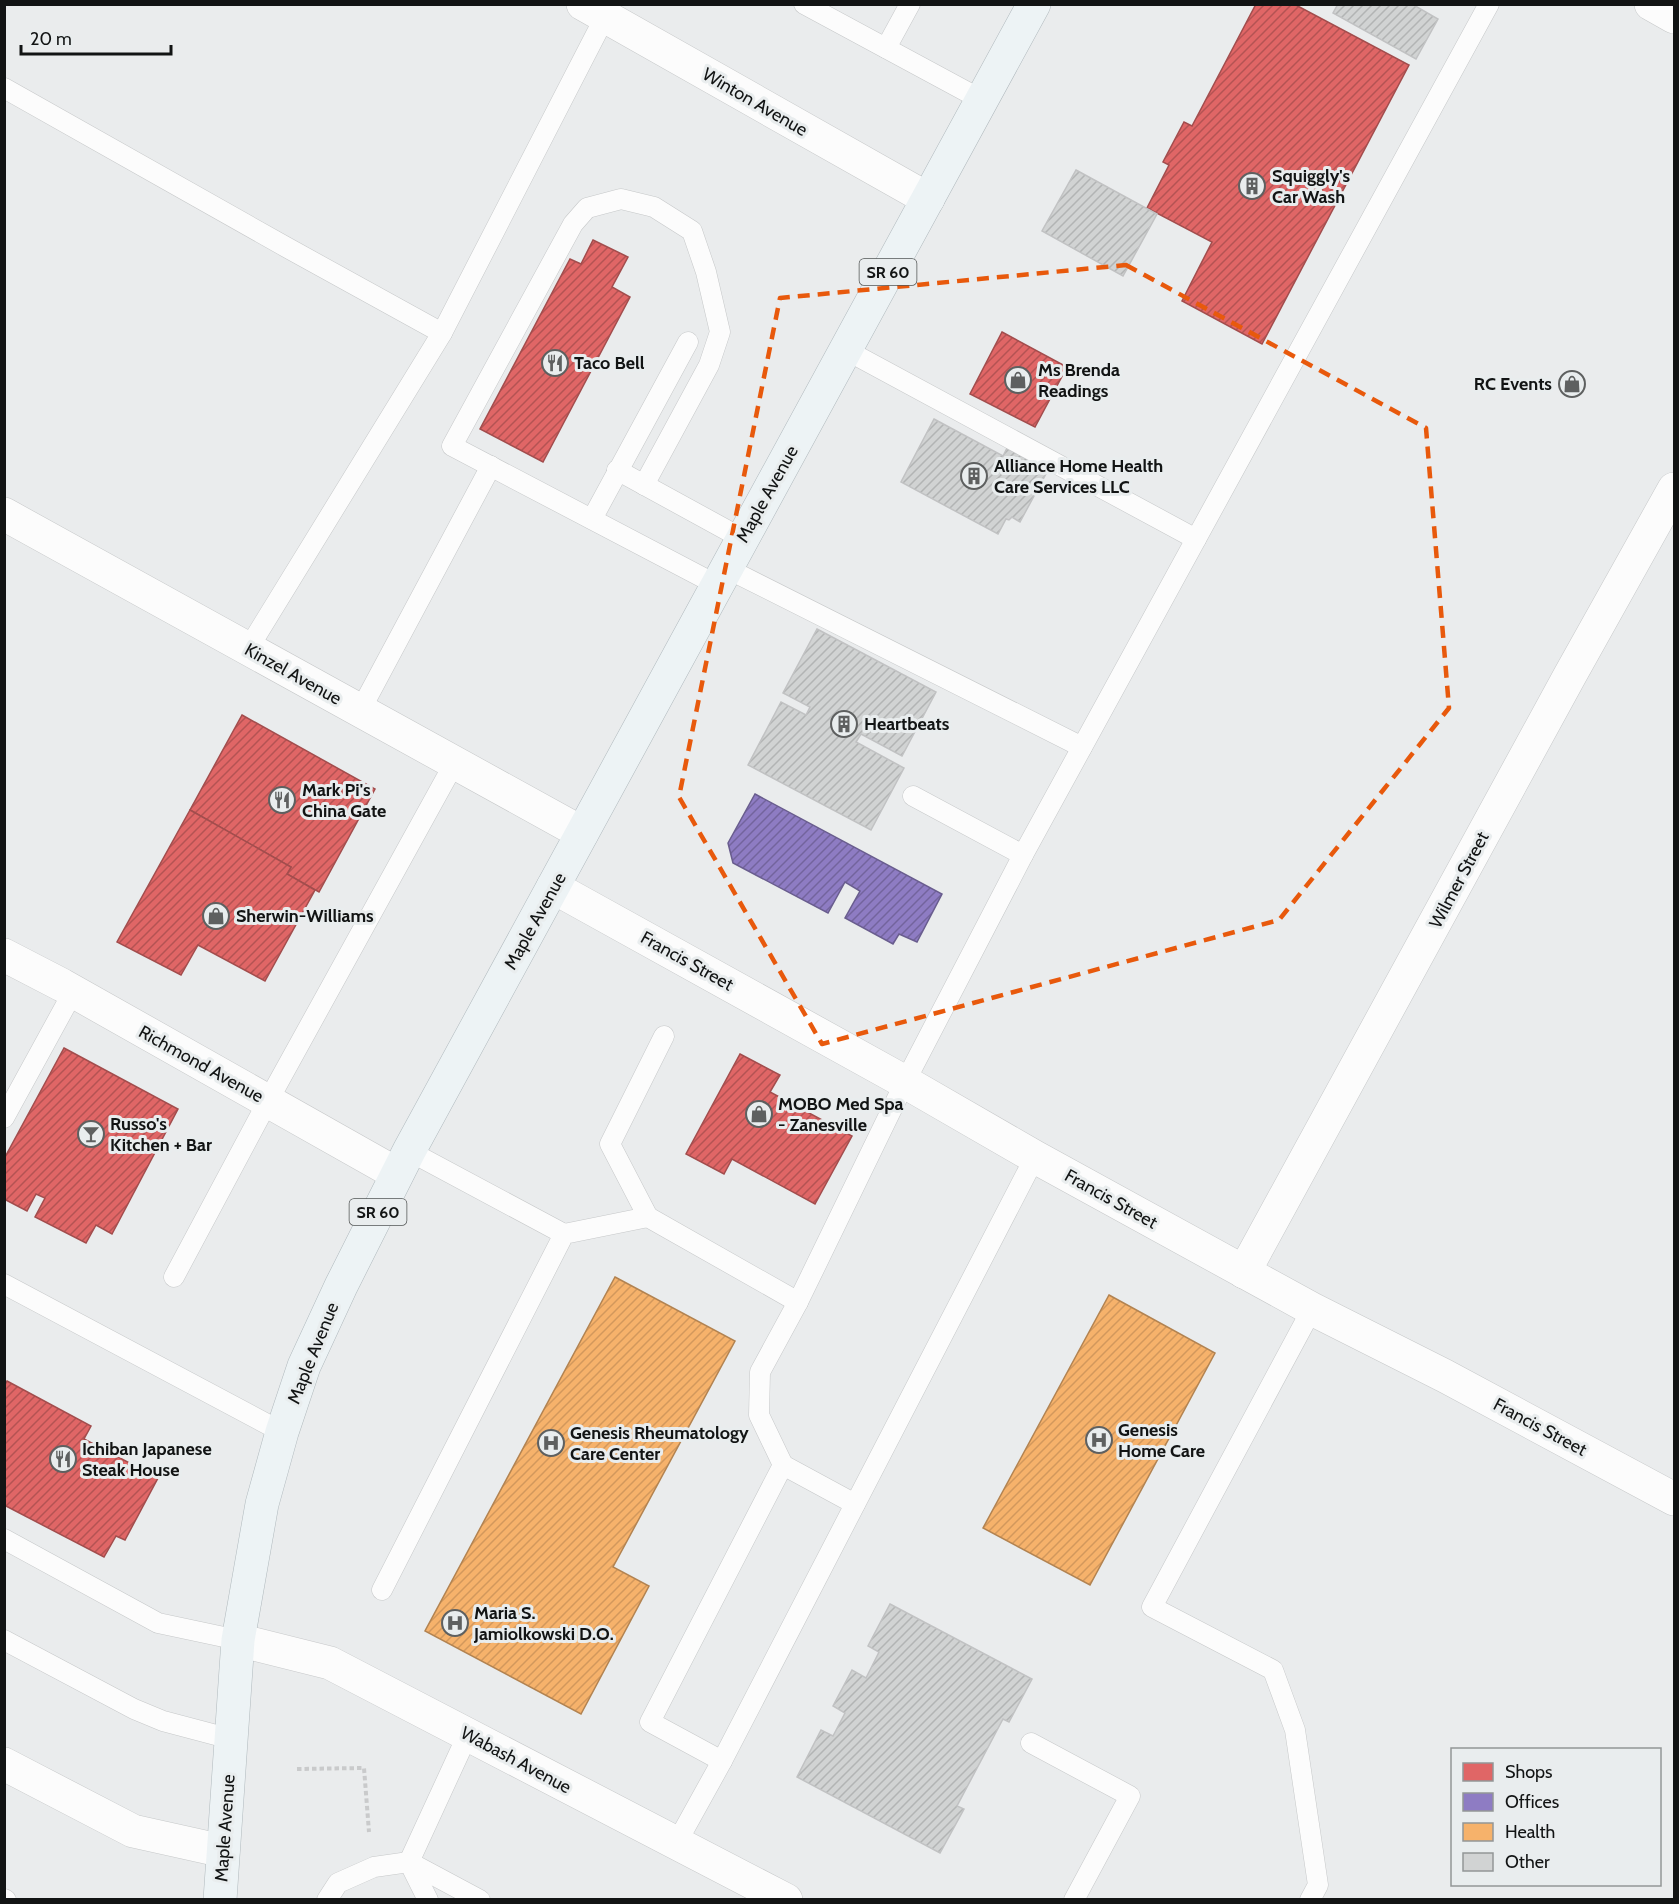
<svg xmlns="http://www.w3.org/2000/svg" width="1679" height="1904" viewBox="0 0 1679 1904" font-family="Cabin,sans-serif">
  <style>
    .shops { fill: url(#shops-hatch); stroke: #a24d4d; stroke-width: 1.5 }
    .offices { fill: url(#offices-hatch); stroke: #695d8e; stroke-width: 1.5 }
    .health { fill: url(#health-hatch); stroke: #b28351; stroke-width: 1.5 }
    .building { fill: url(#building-hatch); stroke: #c1c2c3; stroke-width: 1.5 }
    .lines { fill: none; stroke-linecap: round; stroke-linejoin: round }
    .service-casing { stroke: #c6c8c9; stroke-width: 21 }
    .minor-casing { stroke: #c6c8c9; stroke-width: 34 }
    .tertiary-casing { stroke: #c6c8c9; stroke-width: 34 }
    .primary-casing { stroke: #b0b9bd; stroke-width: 34 }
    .path { stroke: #c9cacb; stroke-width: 4; stroke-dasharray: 4.5 3; stroke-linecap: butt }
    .service { stroke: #fcfcfc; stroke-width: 20 }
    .minor { stroke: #fcfcfc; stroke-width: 33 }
    .tertiary { stroke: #fcfcfc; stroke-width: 33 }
    .primary { stroke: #edf3f5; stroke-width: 33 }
    .marked { fill: none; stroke: #e8590c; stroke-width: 4.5; stroke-dasharray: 12 8; stroke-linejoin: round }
    .labels { text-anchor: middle; stroke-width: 6; stroke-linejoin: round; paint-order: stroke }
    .shield { fill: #e9edee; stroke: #525555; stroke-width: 1.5 }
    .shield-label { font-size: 16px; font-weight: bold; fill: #121414 }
    .street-label { font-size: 18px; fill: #121414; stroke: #e9edee }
    .poi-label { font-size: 18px; font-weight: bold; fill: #121414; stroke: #e9edee; text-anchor: start }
  </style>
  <defs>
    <pattern id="shops-hatch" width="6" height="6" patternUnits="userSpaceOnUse" patternTransform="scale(1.5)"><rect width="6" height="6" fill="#e06666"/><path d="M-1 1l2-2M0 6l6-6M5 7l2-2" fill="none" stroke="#b45353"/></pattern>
    <pattern id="offices-hatch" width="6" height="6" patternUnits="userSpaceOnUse" patternTransform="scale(1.5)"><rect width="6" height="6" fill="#8e7cc3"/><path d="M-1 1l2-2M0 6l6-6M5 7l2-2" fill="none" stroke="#73649d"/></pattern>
    <pattern id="health-hatch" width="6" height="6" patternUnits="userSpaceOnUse" patternTransform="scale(1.5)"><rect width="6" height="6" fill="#f6b26b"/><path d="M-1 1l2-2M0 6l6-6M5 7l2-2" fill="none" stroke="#d2985c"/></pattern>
    <pattern id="building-hatch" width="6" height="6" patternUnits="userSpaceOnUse" patternTransform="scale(1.5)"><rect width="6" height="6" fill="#d1d3d3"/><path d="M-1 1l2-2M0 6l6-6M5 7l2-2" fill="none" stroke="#b2b4b4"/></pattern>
  </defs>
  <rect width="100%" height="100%" fill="#eaeced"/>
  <!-- shops -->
  <g class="shops">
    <path d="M1256,4H1294L1409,65L1262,344L1182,301L1212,242L1147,208L1169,165L1163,162L1184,122L1192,126Z"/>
    <path d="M593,240L628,257L612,287L630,297L543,462L480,429L570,259L581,264Z"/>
    <path d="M1002,332L1067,367L1035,427L970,394Z"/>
    <path d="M242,715L375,789L319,892L287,874L291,867L190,810Z"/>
    <path d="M190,810L291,867L287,874L315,890L265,981L198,945L181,975L117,942Z"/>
    <path d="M64,1048L178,1109L112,1234L96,1225L86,1243L35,1217L45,1198L36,1194L27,1211L4,1199V1159Z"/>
    <path d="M740,1054L780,1075L770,1092L852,1136L815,1204L732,1159L724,1174L686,1154Z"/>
    <path d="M7,1381L91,1426L84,1439L158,1478L125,1540L116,1536L104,1557L4,1505V1386Z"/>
  </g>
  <!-- offices -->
  <path class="offices" d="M755,794L942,894L917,942L899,934L893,944L845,918L860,891L845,882L828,913L733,863L728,843Z"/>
  <!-- health -->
  <g class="health">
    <path d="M615,1277L735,1341L613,1567L649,1586L581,1714L425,1631Z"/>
    <path d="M1109,1295L1215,1353L1090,1585L983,1528Z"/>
  </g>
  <!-- building -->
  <g class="building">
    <path d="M1338,4H1412L1438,19L1416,59L1333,13Z"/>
    <path d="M1076,170L1157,214L1123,276L1042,231Z"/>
    <path d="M934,419L1003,456L1007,448L1048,470L1020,522L1012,517L1009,520L1006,519L998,534L901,482Z"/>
    <path d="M817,629L936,692L902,756L861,734L856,742L904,768L871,830L748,765L781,702L806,715L810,707L783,693Z"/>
    <path d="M890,1604L1032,1679L1009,1722L1003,1719L957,1806L964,1809L940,1853L797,1777L821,1730L833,1736L845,1713L833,1706L852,1670L866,1678L879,1652L868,1646Z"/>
  </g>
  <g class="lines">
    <defs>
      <g id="service">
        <path d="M804,4L982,100"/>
        <path d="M886,48L910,4"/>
        <path d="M4,88L286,247L442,333"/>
        <path d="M846,350L1196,539"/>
        <path d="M617,470L743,539"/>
        <path d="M644,485L709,365L720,332L706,272L692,231L654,207L621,199L587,208L573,224L452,446L717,585"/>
        <path d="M592,519L688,342"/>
        <path d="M726,568L1082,747"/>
        <path d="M248,649L442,333L610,7"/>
        <path d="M360,711L491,466"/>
        <path d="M913,796L1023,855"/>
        <path d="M4,1118L73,992"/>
        <path d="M409,1151L564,1234"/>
        <path d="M648,1217L610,1144L664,1036"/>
        <path d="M174,1277L268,1101L455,762"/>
        <path d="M4,1284L282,1432"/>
        <path d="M783,1465L855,1504"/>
        <path d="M4,1539L158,1623L238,1640"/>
        <path d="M382,1590L564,1234L648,1217L798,1302"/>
        <path d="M4,1640L134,1709L163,1721L231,1739"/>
        <path d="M1031,1743L1130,1796L1074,1900"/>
        <path d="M722,1761L650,1722L783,1465L759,1415L760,1372L798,1302L905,1082L1023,855L1489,4"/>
        <path d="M676,1844L722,1761L1035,1157"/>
        <path d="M4,1899L6,1900"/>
        <path d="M327,1900L338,1883L374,1867L409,1862L480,1900"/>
        <path d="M428,1900L409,1862L468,1734"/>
        <path d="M1310,1900L1318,1885L1295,1730L1273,1670L1152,1607L1312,1309"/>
      </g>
      <g id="minor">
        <path d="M583,4L928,199"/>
        <path d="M4,514L582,833"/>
        <path d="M553,887L905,1082L1035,1157L1312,1309L1445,1376L1674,1499"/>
        <path d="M4,955L62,985L397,1174"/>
        <path d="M1244,1272L1569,677L1674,489"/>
        <path d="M238,1640L330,1663L786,1900"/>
        <path d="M4,1764L133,1831L223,1851"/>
      </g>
      <path id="tertiary" d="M1651,4L1674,17"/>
      <path id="primary" d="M220,1900L238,1640L262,1504L282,1432L304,1366L341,1286L409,1151L1034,4"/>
    </defs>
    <!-- service casing -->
    <use href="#service" class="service-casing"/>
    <!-- minor casing -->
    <use href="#minor" class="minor-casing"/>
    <!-- tertiary casing -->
    <use href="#tertiary" class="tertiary-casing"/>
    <!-- primary casing -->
    <use href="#primary" class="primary-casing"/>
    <!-- path -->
    <path class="path" d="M297,1769L364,1768L369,1832"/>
    <!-- service -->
    <use href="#service" class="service"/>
    <!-- minor -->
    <use href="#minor" class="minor"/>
    <!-- tertiary -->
    <use href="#tertiary" class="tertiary"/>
    <!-- primary -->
    <use href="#primary" class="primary"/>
  </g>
  <!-- marked area -->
  <path class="marked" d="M1126,265L1426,428L1449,708L1279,920L822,1044L679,797L780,298Z"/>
  <!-- icons -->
  <defs>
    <symbol id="building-ring" viewBox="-11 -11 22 22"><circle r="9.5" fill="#e9edee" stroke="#5e6060" stroke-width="1.5"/><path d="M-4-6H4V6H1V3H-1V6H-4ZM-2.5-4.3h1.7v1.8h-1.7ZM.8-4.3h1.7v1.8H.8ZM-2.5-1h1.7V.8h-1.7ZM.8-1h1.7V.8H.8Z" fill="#5e6060"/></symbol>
    <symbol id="restaurant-ring" viewBox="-11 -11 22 22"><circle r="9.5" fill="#e9edee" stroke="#5e6060" stroke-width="1.5"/><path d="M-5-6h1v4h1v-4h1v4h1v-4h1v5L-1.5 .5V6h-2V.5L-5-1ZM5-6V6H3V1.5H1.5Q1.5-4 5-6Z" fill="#5e6060"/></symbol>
    <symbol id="shop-ring" viewBox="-11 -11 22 22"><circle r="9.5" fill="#e9edee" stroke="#5e6060" stroke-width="1.5"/><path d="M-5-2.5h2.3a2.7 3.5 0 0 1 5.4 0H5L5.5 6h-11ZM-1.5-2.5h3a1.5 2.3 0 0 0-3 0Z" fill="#5e6060"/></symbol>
    <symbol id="bar-ring" viewBox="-11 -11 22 22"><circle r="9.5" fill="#e9edee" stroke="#5e6060" stroke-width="1.5"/><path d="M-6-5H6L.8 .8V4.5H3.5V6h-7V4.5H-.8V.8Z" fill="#5e6060"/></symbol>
    <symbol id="hospital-ring" viewBox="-11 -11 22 22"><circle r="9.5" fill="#e9edee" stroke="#5e6060" stroke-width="1.5"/><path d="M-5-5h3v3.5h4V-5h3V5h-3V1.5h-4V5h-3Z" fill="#5e6060"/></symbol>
  </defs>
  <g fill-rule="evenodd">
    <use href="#building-ring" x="1237" y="171" width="30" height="30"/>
    <use href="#restaurant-ring" x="540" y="348" width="30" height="30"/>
    <use href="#shop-ring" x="1003" y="365" width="30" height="30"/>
    <use href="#shop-ring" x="1557" y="369" width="30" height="30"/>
    <use href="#building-ring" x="959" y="461" width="30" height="30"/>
    <use href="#building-ring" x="829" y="709" width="30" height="30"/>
    <use href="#restaurant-ring" x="267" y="785" width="30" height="30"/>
    <use href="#shop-ring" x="201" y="901" width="30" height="30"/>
    <use href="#shop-ring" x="744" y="1099" width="30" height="30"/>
    <use href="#bar-ring" x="76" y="1119" width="30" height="30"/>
    <use href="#hospital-ring" x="1084" y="1425" width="30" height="30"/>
    <use href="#hospital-ring" x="536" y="1428" width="30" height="30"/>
    <use href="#restaurant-ring" x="48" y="1444" width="30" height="30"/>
    <use href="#hospital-ring" x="440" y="1608" width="30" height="30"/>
  </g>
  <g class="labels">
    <!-- shield labels -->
    <g class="shield">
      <rect x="859.5" y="259" width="57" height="26" rx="4.5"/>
      <rect x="349.5" y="1199" width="57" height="26" rx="4.5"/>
    </g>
    <g class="shield-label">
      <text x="888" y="278">SR 60</text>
      <text x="378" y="1218">SR 60</text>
    </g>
    <!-- street labels -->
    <g class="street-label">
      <text transform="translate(755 102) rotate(30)" y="6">Winton Avenue</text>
      <text transform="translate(767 494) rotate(-61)" y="6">Maple Avenue</text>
      <text transform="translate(293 674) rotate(29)" y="6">Kinzel Avenue</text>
      <text transform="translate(1459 880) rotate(-62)" y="6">Wilmer Street</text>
      <text transform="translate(535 921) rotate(-61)" y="6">Maple Avenue</text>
      <text transform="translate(687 961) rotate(29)" y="6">Francis Street</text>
      <text transform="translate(201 1064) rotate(29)" y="6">Richmond Avenue</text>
      <text transform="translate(1111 1199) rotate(29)" y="6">Francis Street</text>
      <text transform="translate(313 1353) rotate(-68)" y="6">Maple Avenue</text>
      <text transform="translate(1540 1427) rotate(28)" y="6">Francis Street</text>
      <text transform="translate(516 1760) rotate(28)" y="6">Wabash Avenue</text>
      <text transform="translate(225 1828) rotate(-86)" y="6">Maple Avenue</text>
    </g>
    <!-- poi labels -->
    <g class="poi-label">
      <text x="1272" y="182">Squiggly's<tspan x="1272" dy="21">Car Wash</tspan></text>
      <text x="574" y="369">Taco Bell</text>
      <text x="1038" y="376">Ms Brenda<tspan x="1038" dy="21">Readings</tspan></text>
      <text x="1552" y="390" text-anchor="end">RC Events</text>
      <text x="994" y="472">Alliance Home Health<tspan x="994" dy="21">Care Services LLC</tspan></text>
      <text x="864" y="730">Heartbeats</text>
      <text x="302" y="796">Mark Pi's<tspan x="302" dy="21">China Gate</tspan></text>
      <text x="236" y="922">Sherwin-Williams</text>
      <text x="778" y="1110">MOBO Med Spa<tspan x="778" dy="21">- Zanesville</tspan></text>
      <text x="110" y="1130">Russo's<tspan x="110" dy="21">Kitchen + Bar</tspan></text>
      <text x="1118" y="1436">Genesis<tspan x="1118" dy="21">Home Care</tspan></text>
      <text x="570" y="1439">Genesis Rheumatology<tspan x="570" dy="21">Care Center</tspan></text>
      <text x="82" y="1455">Ichiban Japanese<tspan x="82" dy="21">Steak House</tspan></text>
      <text x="474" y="1619">Maria S.<tspan x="474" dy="21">Jamiolkowski D.O.</tspan></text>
    </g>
  </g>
  <!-- border -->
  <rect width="1679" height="1904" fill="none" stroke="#121414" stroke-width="12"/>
  <!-- legend -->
  <rect x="1451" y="1748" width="210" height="138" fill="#e9edee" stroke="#939697" stroke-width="1.5"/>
  <rect x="1463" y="1763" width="30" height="18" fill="#e06666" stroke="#939697" stroke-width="1.5"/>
  <text x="1505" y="1778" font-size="18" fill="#121414">Shops</text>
  <rect x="1463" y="1793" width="30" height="18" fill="#8e7cc3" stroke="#939697" stroke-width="1.5"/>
  <text x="1505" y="1808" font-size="18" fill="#121414">Offices</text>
  <rect x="1463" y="1823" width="30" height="18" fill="#f6b26b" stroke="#939697" stroke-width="1.5"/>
  <text x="1505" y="1838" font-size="18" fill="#121414">Health</text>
  <rect x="1463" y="1853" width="30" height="18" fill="#d1d3d3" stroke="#939697" stroke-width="1.5"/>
  <text x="1505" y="1868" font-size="18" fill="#121414">Other</text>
  <!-- scale -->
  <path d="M21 45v9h150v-9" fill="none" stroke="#121414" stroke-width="3"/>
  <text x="30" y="45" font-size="18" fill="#121414" stroke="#e9edee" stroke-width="4.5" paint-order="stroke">20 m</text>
</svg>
